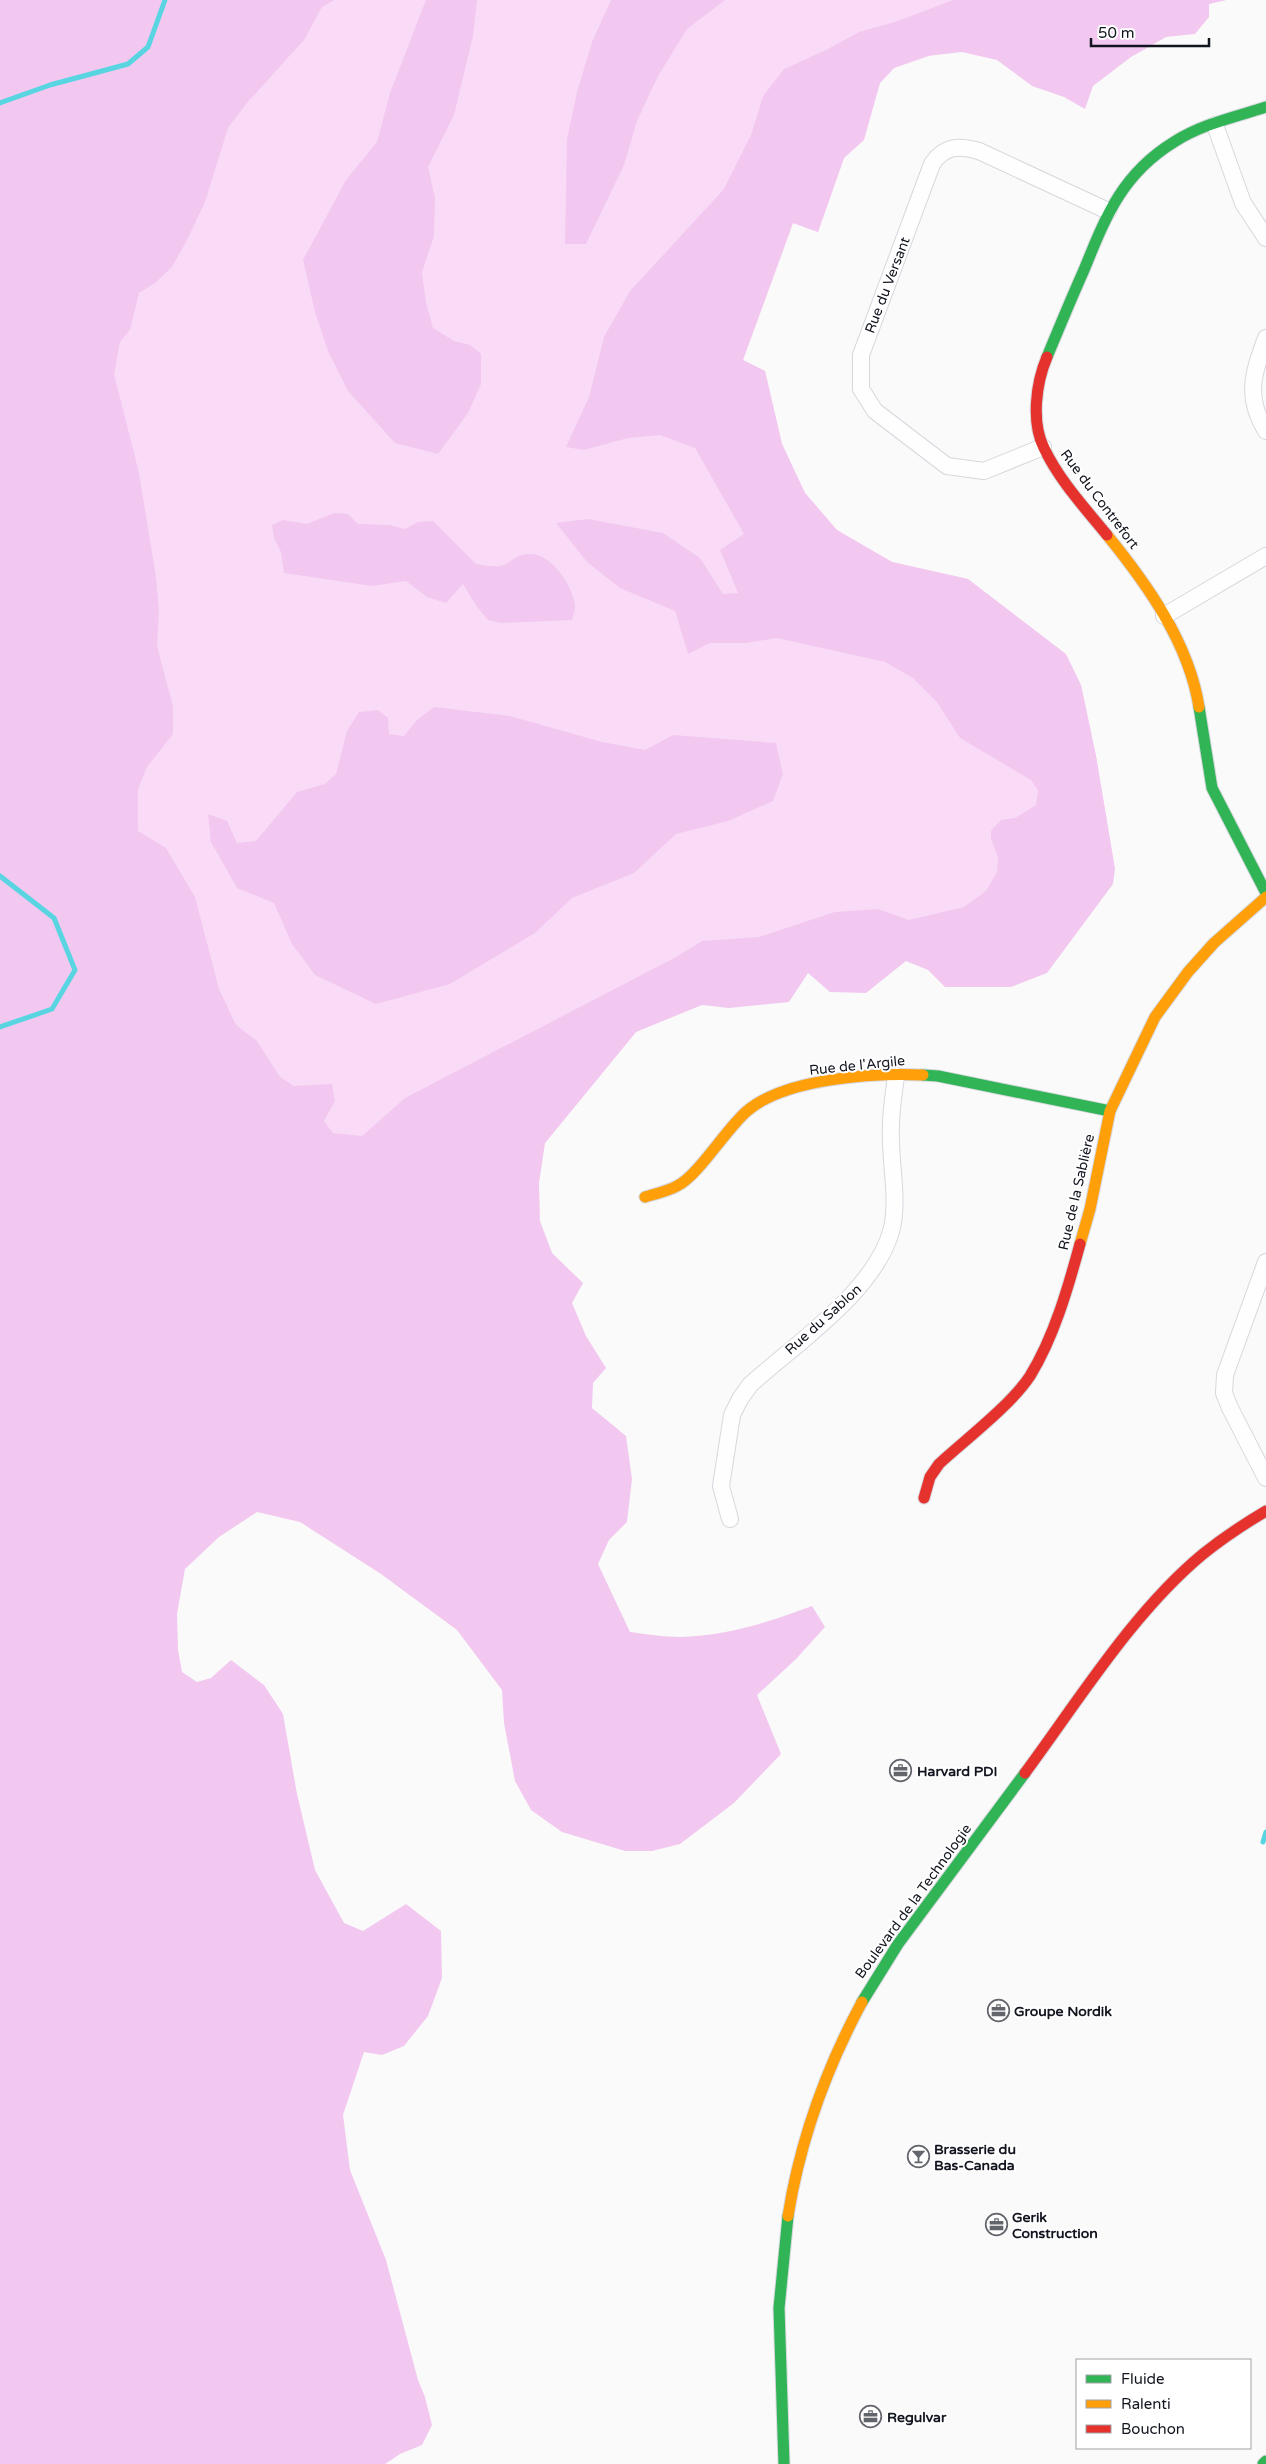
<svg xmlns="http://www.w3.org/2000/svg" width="1266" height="2464" viewBox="0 0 1266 2464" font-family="'Varela Round',sans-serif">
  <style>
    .green { fill: #f9dbf7 }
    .forest { fill: #f2c8f0 }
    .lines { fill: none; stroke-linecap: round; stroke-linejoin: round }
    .stream { stroke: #59d5e2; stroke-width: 5 }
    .street-casing { stroke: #d6d8de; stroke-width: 18 }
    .fast-casing { stroke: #d6d8de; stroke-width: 13 }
    .slow-casing { stroke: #d6d8de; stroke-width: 13 }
    .jam-casing { stroke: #d6d8de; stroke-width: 13 }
    .street { stroke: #fefefe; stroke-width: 16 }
    .fast { stroke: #30b455; stroke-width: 11 }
    .slow { stroke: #ff9f0a; stroke-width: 11 }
    .jam { stroke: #e5322d; stroke-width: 11 }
    .labels { text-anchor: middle; stroke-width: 4; stroke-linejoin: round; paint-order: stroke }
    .street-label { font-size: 14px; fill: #12151f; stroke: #fff }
    .poi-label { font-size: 14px; font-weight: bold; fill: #12151f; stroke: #fff; text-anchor: start }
  </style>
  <rect width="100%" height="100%" fill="#fafafa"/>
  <!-- green -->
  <path class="green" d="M165,0H1226L992,52L945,51L894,68L880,83L844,158L818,232L793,223L743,360L765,371L782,444L805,493L837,530L892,562L968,579L1081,685L1096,756L1115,869L1030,972L914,952L741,977L636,1032L545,1143L512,1218L0,1027V876Z"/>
  <!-- forest -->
  <g class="forest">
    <path d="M0,0H334L322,7L304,40L247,103L228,128L205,202L187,240L172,267L155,283L139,293L130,330L120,342L114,374L139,473L156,577L159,611L157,646L173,706V734L147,767L138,789V831L166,848L195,897L219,989L236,1025L257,1041L280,1077L294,1086L332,1084L335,1101L324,1121L333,1133L362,1136L405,1098L676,957L702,941L759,937L835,912L878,909L909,920L964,907L986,891L997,872L998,857L991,839V831L1001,820L1015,818L1036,805L1038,790L1031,780L960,738L937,702L913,678L885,662L777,638L746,643H710L688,654L675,611L620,588L587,562L556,523L588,519L663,533L700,558L723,594L738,593L720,550L744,534L695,448L660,435L628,438L584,450L566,447L589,397L604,337L630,291L724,189L751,135L763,96L784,69L826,50L859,32L898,21L953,0H1226L1209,4V17L1195,34L1166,37L1131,57L1093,86L1085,109L1064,97L1032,86L997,60L962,52L927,56L894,68L880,83L864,140L844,158L818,232L793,223L743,360L765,371L782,444L805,493L837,530L892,562L968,579L1066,654L1081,685L1096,756L1115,869L1113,884L1047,973L1011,987H945L928,970L906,961L866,993L830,992L808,973L789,1002L729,1008L702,1005L636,1032L545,1143L539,1183L540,1221L552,1253L583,1283L572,1303L586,1336L606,1368L593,1383L592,1408L626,1436L632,1479L627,1522L609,1540L598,1564L630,1632C646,1634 664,1637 680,1637C727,1636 769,1622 812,1606L825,1627L796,1659L757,1695L781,1754L734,1803L680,1844L652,1851H625L562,1832L531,1810L515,1781L504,1723L502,1690L457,1630L381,1574L300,1522L257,1512L219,1537L185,1569L177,1614L178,1650L182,1672L197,1682L211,1678L231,1660L264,1685L283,1714L297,1794L315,1870L344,1923L363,1931L406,1904L441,1931L442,1978L428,2016L404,2046L382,2055L364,2052L343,2115L350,2170L386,2260L418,2380L425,2397L432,2425L422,2445L400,2454L385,2464H0Z"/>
    <path d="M426,0H477L473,36L454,115L428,167L435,198L434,236L422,272L426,303L433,328L454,341L470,345L481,354V384L468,413L438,454L395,443L348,391L328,351L315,312L303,260L346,180L377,142L390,93Z"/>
    <path d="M611,0H725L687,29L658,76L637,121L624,165L586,244H565L567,139L577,92L592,42Z"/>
    <path d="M334,513L348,514L358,524L390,525L405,529L418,522L433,521L476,564C483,565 493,567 500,566C510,564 516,554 528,554C550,552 572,584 575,604C576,609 573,615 572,620L500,623L488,620L477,607L463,584L446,603L427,597L406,581L372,586L284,573L281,552L274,538L272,525L283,520L307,524Z"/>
    <path d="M434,707L510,716L602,742L645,750L673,735L776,743L783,774L773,801L728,821L676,834L634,873L572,898L535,933L450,984L376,1004L315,975L292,944L274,903L237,888L211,842L208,814L227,821L237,843L256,841L297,792L325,784L336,774L347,731L359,712L378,710L388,718L389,734L404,736L417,720Z"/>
  </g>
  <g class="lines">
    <!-- stream -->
    <g class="stream">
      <path d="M0,103L50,85L128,64L148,47L165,0"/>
      <path d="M0,876L54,918L75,970L52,1009L0,1027"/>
      <path d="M1263,1842L1266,1832"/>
    </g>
    <defs>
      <g id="street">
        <path d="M1215,125L1243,203L1266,238"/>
        <path d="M1266,338C1253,373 1245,397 1266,431"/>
        <path d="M1043,447L984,471L947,466L875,411L861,389V355L932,164C944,146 958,145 979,151L1108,211"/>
        <path d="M1164,616L1266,556"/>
        <path d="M1266,1262L1225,1375L1224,1393L1230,1408L1266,1478"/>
        <path d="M730,1519L721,1486L732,1415L740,1399L750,1385C796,1343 877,1290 892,1228C899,1195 889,1159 891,1126C891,1109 894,1093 896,1076"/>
      </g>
      <g id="fast">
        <path d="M1047,357C1059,328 1071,299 1084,270C1106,216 1122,174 1174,142C1202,124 1235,117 1266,107"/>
        <path d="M1199,707L1212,788L1266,893"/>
        <path d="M923,1075L938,1076L1110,1111"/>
        <path d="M862,2002L898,1944L1025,1773"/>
        <path d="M784,2464L779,2308L788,2216"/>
        <path d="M1263,2464L1266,2461"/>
      </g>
      <g id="slow">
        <path d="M1107,535C1147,584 1189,643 1199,707"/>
        <path d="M645,1197C655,1194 668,1191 677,1186C698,1176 726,1129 747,1111C786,1078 873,1073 923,1075"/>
        <path d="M1080,1244L1090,1209L1110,1111L1155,1017L1188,972L1214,943L1266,897"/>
        <path d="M788,2216C800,2141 826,2069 862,2002"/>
      </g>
      <g id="jam">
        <path d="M1047,357C1036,383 1031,422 1044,448C1059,480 1085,508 1107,535"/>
        <path d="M924,1498L930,1477L939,1464C965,1440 1011,1405 1030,1376C1054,1337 1068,1288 1080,1244"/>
        <path d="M1025,1773C1079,1700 1133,1612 1203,1554C1223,1538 1244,1524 1266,1511"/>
      </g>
    </defs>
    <!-- street casing -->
    <use href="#street" class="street-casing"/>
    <!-- fast casing -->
    <use href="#fast" class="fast-casing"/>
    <!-- slow casing -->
    <use href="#slow" class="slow-casing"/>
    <!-- jam casing -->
    <use href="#jam" class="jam-casing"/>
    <!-- street -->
    <use href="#street" class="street"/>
    <!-- fast -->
    <use href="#fast" class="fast"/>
    <!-- slow -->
    <use href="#slow" class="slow"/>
    <!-- jam -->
    <use href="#jam" class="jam"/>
  </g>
  <!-- icons -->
  <defs>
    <symbol id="office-ring" viewBox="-11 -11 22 22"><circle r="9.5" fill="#fff" stroke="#63656c" stroke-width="1.5"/><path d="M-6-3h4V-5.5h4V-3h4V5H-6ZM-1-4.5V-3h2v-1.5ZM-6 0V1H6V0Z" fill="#63656c"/></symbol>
    <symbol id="bar-ring" viewBox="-11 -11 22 22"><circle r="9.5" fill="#fff" stroke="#63656c" stroke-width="1.5"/><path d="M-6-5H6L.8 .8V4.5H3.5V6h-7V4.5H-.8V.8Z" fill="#63656c"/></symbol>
  </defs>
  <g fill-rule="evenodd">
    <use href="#office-ring" x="888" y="1758" width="25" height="25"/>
    <use href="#office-ring" x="986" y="1998" width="25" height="25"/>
    <use href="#bar-ring" x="906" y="2144" width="25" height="25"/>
    <use href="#office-ring" x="984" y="2212" width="25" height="25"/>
    <use href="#office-ring" x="858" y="2404" width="25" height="25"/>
  </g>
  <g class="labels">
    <!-- street labels -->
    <g class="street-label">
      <text transform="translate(887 285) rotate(-69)" y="5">Rue du Versant</text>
      <text transform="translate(1100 499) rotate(53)" y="5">Rue du Contrefort</text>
      <text transform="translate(857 1065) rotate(-6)" y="5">Rue de l'Argile</text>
      <text transform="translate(1076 1192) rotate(-77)" y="5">Rue de la Sablière</text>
      <text transform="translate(823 1319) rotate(-42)" y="5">Rue du Sablon</text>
      <text transform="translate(913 1901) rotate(-54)" y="5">Boulevard de la Technologie</text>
    </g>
    <!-- poi labels -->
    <g class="poi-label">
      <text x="917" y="1776">Harvard PDI</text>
      <text x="1014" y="2016">Groupe Nordik</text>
      <text x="934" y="2154">Brasserie du<tspan x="934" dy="16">Bas-Canada</tspan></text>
      <text x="1012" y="2222">Gerik<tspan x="1012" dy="16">Construction</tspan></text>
      <text x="887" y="2422">Regulvar</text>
    </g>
  </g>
  <!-- legend -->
  <rect x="1076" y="2359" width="175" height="90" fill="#ffffff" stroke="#a0a1a5"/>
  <rect x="1086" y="2375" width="25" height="8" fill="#30b455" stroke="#a0a1a5"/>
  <text x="1121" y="2384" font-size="15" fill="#12151f">Fluide</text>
  <rect x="1086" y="2400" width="25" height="8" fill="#ff9f0a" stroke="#a0a1a5"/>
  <text x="1121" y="2409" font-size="15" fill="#12151f">Ralenti</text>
  <rect x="1086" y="2425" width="25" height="8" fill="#e5322d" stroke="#a0a1a5"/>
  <text x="1121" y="2434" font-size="15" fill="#12151f">Bouchon</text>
  <!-- scale -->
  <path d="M1091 38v8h118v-8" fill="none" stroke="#12151f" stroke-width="2.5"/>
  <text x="1098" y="38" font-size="15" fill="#12151f" stroke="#ffffff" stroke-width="4" paint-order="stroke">50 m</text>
</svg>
